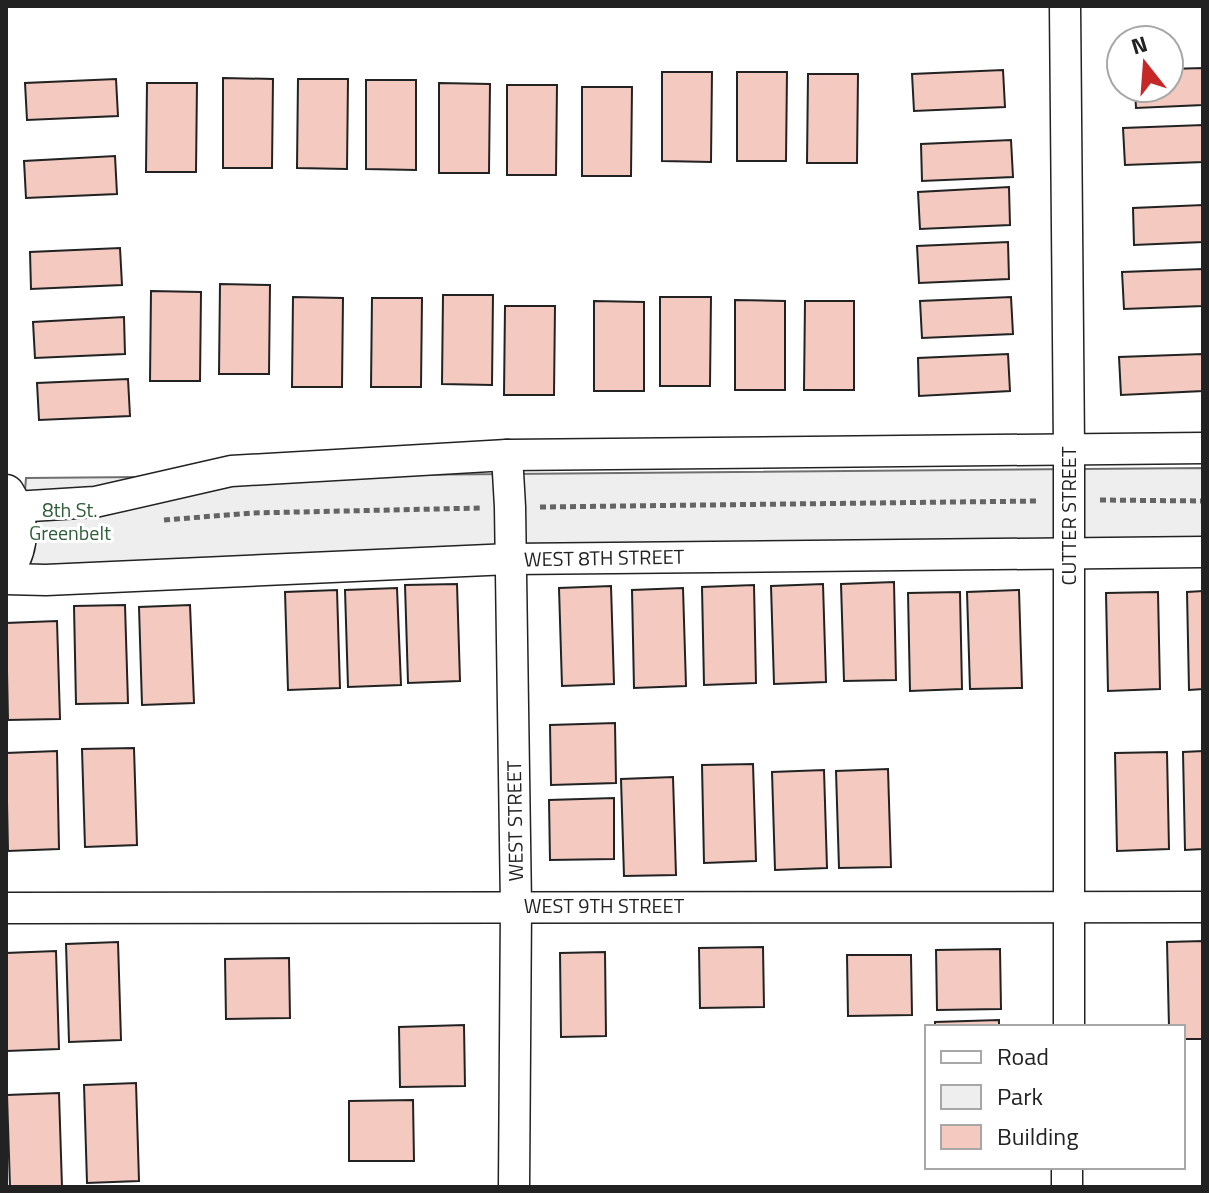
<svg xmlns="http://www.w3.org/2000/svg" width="1209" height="1193" viewBox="0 0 1209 1193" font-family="'Titillium Web',sans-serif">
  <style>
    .green { fill: #eee; stroke: #6f6f6f; stroke-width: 2 }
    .building { fill: #f3c9c0; stroke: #222; stroke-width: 2 }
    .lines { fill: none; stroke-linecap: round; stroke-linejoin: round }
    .minor-casing { stroke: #222; stroke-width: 33 }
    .tertiary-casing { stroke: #222; stroke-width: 39 }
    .path { stroke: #646464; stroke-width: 5; stroke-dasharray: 6 4; stroke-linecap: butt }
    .minor { stroke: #fff; stroke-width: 30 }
    .tertiary { stroke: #fff; stroke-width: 36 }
    .labels { text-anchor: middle; stroke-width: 6; stroke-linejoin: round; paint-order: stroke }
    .park-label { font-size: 20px; fill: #2f5e38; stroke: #fff }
    .street-label { font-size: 20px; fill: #222; stroke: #fff }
  </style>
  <rect width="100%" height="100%" fill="#fff"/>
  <!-- green -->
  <path class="green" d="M1203,468V549L19,566L26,478Z"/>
  <!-- building -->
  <g class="building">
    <path d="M1203,68V105L1136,108L1135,88H1169V69Z"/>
    <path d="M1003,70L1005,107L914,111L912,74Z"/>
    <path d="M662,72H712L711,162L662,161Z"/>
    <path d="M737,72H787L786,161H737Z"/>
    <path d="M808,74H858L857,163H807Z"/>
    <path d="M223,78L273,79L272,168H223Z"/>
    <path d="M116,79L118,116L27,120L25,83Z"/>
    <path d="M298,79H348L347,169L297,168Z"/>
    <path d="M366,80H416V170L366,169Z"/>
    <path d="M147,83H197L196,172H146Z"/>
    <path d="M439,83L490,84L489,173H439Z"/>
    <path d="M507,85H557L556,175H507Z"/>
    <path d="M582,87H632L631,176H582Z"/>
    <path d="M1203,125V162L1125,165L1123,128Z"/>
    <path d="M1011,140L1013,177L922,181L921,144Z"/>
    <path d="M115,156L117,194L26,198L24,161Z"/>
    <path d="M1009,187L1010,225L920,229L918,192Z"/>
    <path d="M1203,205V242L1134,245L1133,208Z"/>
    <path d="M1008,242L1009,279L919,283L917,246Z"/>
    <path d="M120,248L122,285L31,289L30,252Z"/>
    <path d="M1203,269V306L1124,309L1122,272Z"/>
    <path d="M220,284L270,285L269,374H219Z"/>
    <path d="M151,291L201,292L200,381H150Z"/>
    <path d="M443,295H493L492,385L442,384Z"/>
    <path d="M293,297L343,298L342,387H292Z"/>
    <path d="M660,297H711L710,386H660Z"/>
    <path d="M1011,297L1013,334L922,338L920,301Z"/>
    <path d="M372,298H422L421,387H371Z"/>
    <path d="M735,300L785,301V390H735Z"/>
    <path d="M594,301L644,302V391H594Z"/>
    <path d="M805,301H854V390H804Z"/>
    <path d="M505,306H555L554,395H504Z"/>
    <path d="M124,317L125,354L35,358L33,322Z"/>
    <path d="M1008,354L1010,391L919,396L918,358Z"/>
    <path d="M1203,354V391L1121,395L1119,357Z"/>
    <path d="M128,379L130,416L39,420L37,383Z"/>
    <path d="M894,582L896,680L844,681L841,584Z"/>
    <path d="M457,584L460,681L408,683L405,585Z"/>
    <path d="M823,584L826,682L774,684L771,586Z"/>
    <path d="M754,585L756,683L704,685L702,587Z"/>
    <path d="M611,586L614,684L562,686L559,588Z"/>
    <path d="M397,588L401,685L348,687L345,590Z"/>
    <path d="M683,588L686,686L634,688L632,590Z"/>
    <path d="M337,590L340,688L288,690L285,592Z"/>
    <path d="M1019,590L1022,688L970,689L967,592Z"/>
    <path d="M1203,591V689L1189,690L1187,592Z"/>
    <path d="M960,592L962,689L910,691L908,593Z"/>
    <path d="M1158,592L1160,689L1108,691L1106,593Z"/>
    <path d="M125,605L128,703L76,704L74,606Z"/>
    <path d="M190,605L194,703L142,705L139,607Z"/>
    <path d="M57,621L60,719L8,720L6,623Z"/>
    <path d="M615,723L616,783L551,785L550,725Z"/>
    <path d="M134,748L137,845L85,847L82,749Z"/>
    <path d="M57,751L59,849L8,851L6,753Z"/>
    <path d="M1203,751V849L1185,850L1183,752Z"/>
    <path d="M1167,752L1169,849L1117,851L1115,753Z"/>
    <path d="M753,764L756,861L704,863L702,765Z"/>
    <path d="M888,769L891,867L839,868L836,771Z"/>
    <path d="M824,770L827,868L775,870L772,772Z"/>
    <path d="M673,777L676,875L624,876L621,779Z"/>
    <path d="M614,798V859L550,860L549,800Z"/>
    <path d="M1203,941V1039H1183V1027H1169L1167,942Z"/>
    <path d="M118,942L121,1040L69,1042L66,944Z"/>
    <path d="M763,947L764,1007L700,1008L699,948Z"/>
    <path d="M1000,949L1001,1009L937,1010L936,950Z"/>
    <path d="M56,951L59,1049L7,1051L6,953Z"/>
    <path d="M605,952L606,1036L561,1037L560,953Z"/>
    <path d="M847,955H911L912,1015L848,1016Z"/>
    <path d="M289,958L290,1018L226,1019L225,959Z"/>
    <path d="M999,1020V1027H935V1022Z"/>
    <path d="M464,1025L465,1086L400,1087L399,1027Z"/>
    <path d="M136,1083L139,1181L87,1183L84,1085Z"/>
    <path d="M59,1093L62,1187H10L7,1095Z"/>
    <path d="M413,1100L414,1161H349V1101Z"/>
  </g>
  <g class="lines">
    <defs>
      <g id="minor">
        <path d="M1065,6L1069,448V1027"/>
        <path d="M507,455L510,507L516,906L514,1187"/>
        <path d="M14,507L95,502L231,471L507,455L1203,448"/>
        <path d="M6,579L46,580L511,559L1203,552"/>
        <path d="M6,908L1203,907"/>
        <path d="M1067,1187V1167"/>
      </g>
      <path id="tertiary" d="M6,493C22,519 22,545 6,570"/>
    </defs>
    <!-- minor casing -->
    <use href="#minor" class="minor-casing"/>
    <!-- tertiary casing -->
    <use href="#tertiary" class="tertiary-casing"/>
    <!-- path -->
    <g class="path">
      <path d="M1100,500L1203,501"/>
      <path d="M540,507L1038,501"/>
      <path d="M164,520L252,513L482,508"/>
    </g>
    <!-- minor -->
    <use href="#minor" class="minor"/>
    <!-- tertiary -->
    <use href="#tertiary" class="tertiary"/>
  </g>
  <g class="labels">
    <!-- park labels -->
    <g class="park-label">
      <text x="70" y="517">8th St.<tspan x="70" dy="23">Greenbelt</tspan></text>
    </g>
    <!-- street labels -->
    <g class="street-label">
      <text transform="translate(1069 516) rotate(-90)" y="7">CUTTER STREET</text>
      <text transform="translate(604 558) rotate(-1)" y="7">WEST 8TH STREET</text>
      <text transform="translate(515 821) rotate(-91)" y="7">WEST STREET</text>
      <text x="604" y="913">WEST 9TH STREET</text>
    </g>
  </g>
  <!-- border -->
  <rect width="1209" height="1193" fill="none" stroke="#222222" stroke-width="16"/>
  <!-- legend -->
  <rect x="925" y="1025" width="260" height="144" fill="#ffffff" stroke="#a7a7a7" stroke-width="2"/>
  <rect x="941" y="1051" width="40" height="12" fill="#ffffff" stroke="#a7a7a7" stroke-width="2"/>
  <text x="997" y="1065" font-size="24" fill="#222222">Road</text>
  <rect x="941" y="1085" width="40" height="24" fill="#eeeeee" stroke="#a7a7a7" stroke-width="2"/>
  <text x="997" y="1105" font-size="24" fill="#222222">Park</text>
  <rect x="941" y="1125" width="40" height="24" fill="#f3c9c0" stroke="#a7a7a7" stroke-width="2"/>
  <text x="997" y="1145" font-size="24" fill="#222222">Building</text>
  <!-- north arrow -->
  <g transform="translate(1145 64) rotate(343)"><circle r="38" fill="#ffffff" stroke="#a7a7a7" stroke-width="2"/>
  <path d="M0-6L14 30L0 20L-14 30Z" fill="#c62828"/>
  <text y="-12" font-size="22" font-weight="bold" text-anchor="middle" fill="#222222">N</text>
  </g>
</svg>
